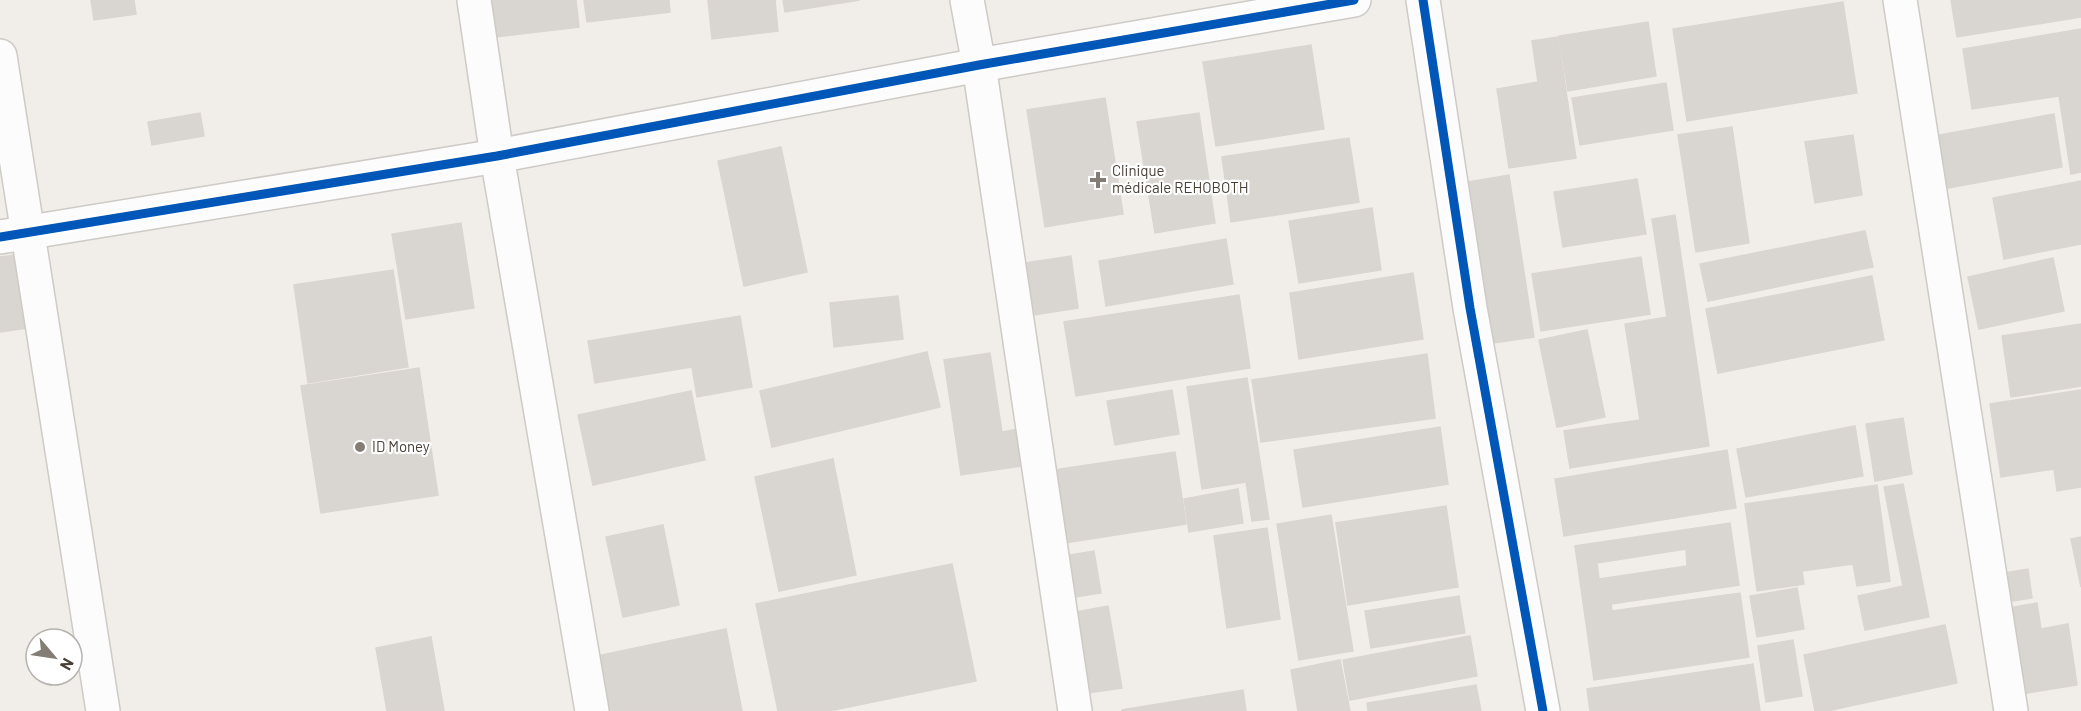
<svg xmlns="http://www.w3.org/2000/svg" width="2081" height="711" viewBox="0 0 2081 711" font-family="Barlow,sans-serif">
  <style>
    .building { fill: #d9d6d1; stroke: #dad5d0; stroke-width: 1.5; fill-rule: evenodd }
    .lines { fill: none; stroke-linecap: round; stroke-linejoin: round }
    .minor-casing { stroke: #cecac6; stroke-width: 36 }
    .minor { stroke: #fdfcfc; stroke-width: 33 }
    .cycleway-casing { stroke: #fff; stroke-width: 13 }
    .cycleway { stroke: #0057b8; stroke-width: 9 }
    .poi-dot { fill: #837d75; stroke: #fff; stroke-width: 2 }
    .labels { text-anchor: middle; stroke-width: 4.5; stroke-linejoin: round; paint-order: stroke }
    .poi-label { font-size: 15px; fill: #484036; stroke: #fff; text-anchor: start }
  </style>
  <rect width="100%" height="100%" fill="#f1eeea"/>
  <!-- building -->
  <g class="building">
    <path d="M91,0H134L136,14L94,20Z"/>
    <path d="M483,0H576L579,27L487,38Z"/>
    <path d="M584,0H669L670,12L587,22Z"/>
    <path d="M708,0H775L778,31L712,39Z"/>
    <path d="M783,0H860L785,12Z"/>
    <path d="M1951,0H2081V17L1957,37Z"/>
    <path d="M1843,2L1857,93L1687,121L1673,29Z"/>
    <path d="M1648,22L1656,76L1568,91L1559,36Z"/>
    <path d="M2081,29V172L2071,174L2059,96L1972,109L1963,49Z"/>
    <path d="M1558,37L1576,158L1509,168L1497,89L1538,82L1532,41Z"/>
    <path d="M1311,45L1324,129L1216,146L1203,62Z"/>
    <path d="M1666,83L1673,130L1580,145L1572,98Z"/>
    <path d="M1105,98L1123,214L1045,227L1027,110Z"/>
    <path d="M200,113L204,136L152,145L148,122Z"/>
    <path d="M1199,113L1215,223L1155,233L1137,122Z"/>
    <path d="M2054,114L2062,167L1938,190L1928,137Z"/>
    <path d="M1732,127L1749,243L1696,252L1678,135Z"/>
    <path d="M1853,135L1862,195L1815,203L1805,142Z"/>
    <path d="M1349,138L1359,202L1231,222L1222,157Z"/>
    <path d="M781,147L807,272L744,286L718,161Z"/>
    <path d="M1509,175L1534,337L1480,345L1455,184Z"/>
    <path d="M1637,179L1646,234L1563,247L1554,192Z"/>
    <path d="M2081,181V244L2004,259L1993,198Z"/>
    <path d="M1372,208L1381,270L1299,283L1289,221Z"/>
    <path d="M1675,215L1709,446L1570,468L1564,431L1640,420L1625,324L1667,317L1652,219Z"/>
    <path d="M461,223L474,308L406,319L392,234Z"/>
    <path d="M1865,231L1873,267L1708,301L1700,264Z"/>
    <path d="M1226,239L1233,284L1106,306L1099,261Z"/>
    <path d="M23,254L34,327L0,332V257Z"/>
    <path d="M1071,256L1078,308L1027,316L1019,264Z"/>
    <path d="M1641,257L1650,314L1541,331L1532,274Z"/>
    <path d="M2053,258L2064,311L1979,329L1968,277Z"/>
    <path d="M393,270L408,367L308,383L294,285Z"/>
    <path d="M1413,273L1423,339L1299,359L1290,293Z"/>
    <path d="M1872,276L1884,340L1718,373L1706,309Z"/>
    <path d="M1239,295L1250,368L1076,396L1064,322Z"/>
    <path d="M898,296L903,339L834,347L830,303Z"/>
    <path d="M740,316L752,387L697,397L692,367L595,383L588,341Z"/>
    <path d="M2081,324V386L2011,397L2002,336Z"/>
    <path d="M1587,330L1605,417L1557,427L1539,340Z"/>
    <path d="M927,352L940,407L772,447L760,391Z"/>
    <path d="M990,353L1002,432L1028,427L1034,464L961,475L944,360Z"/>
    <path d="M1427,354L1435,418L1261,442L1252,380Z"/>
    <path d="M419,368L438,495L321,513L301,386Z"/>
    <path d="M1247,378L1269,519L1252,521L1246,482L1202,489L1187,387Z"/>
    <path d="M1172,390L1179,434L1115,445L1107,401Z"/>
    <path d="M2081,390V487L2057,491L2054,469L2001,477L1990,404Z"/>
    <path d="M691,391L705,460L593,485L578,415Z"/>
    <path d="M1903,418L1912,474L1875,481L1866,424Z"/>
    <path d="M1855,426L1863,476L1746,497L1737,449Z"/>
    <path d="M1440,427L1448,484L1303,507L1294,450Z"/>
    <path d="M1727,450L1736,508L1564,536L1555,479Z"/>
    <path d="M1175,452L1186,524L1065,543L1054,470Z"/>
    <path d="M833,459L856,575L779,591L755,477Z"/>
    <path d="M1903,484L1929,617L1865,630L1858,596L1903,586L1884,487Z"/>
    <path d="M1877,485L1890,581L1857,586L1853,564L1802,571L1804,584L1757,591L1745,504Z"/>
    <path d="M1238,489L1243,523L1189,532L1184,499Z"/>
    <path d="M1446,506L1458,587L1348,605L1336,523Z"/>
    <path d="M1331,515L1353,651L1299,660L1277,524Z"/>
    <path d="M1730,523L1739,585L1611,604L1612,611L1740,593L1749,657L1594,680L1575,546ZM1686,549L1687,566L1599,579L1597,563Z"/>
    <path d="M663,525L679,605L623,617L606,537Z"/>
    <path d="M1267,528L1280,619L1227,628L1214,536Z"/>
    <path d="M2081,537V587L2071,539Z"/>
    <path d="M1094,551L1101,593L1070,598L1063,556Z"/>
    <path d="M952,564L976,681L829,711H778L756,604Z"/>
    <path d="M2028,569L2032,598L2007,602L2003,573Z"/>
    <path d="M1797,588L1804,629L1757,637L1750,596Z"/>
    <path d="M1459,596L1465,633L1371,648L1365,611Z"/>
    <path d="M2037,603L2041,629L2068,624L2077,685L2021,694L2008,608Z"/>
    <path d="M1108,606L1122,688L1088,693L1075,612Z"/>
    <path d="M1945,625L1957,683L1827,711H1815L1804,655Z"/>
    <path d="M726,629L742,711H602L592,657Z"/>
    <path d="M1470,636L1477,676L1350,700L1343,660Z"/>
    <path d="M431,637L444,711H387L376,648Z"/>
    <path d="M1793,640L1802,696L1766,702L1758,646Z"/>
    <path d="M1340,660L1350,711H1298L1291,670Z"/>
    <path d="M1753,664L1760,711H1590L1587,689Z"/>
    <path d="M1476,685L1481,711H1368L1367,703Z"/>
    <path d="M1243,690L1246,711H1122V710Z"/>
  </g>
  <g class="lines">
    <defs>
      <g id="minor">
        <path d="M474,0L497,156L592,711"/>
        <path d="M967,0L979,65L1075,711"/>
        <path d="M1423,0L1470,308L1543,711"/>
        <path d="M1900,0L2011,711"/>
        <path d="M0,56L103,711"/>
        <path d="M0,237L497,156L979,65L1354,0"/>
      </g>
    </defs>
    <!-- minor casing -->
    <use href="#minor" class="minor-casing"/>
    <!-- minor -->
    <use href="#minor" class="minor"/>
    <defs>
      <g id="cycleway">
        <path d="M1423,0L1470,308L1543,711"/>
        <path d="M0,237L497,156L979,65L1354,0"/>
      </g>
    </defs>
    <!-- cycleway casing -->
    <use href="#cycleway" class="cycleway-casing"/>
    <!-- cycleway -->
    <use href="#cycleway" class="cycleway"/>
  </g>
  <!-- markers -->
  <g class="poi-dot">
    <path d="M1095 171h6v6h6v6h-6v6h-6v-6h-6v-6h6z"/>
    <circle cx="360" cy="447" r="6"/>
  </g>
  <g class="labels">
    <!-- poi labels -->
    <g class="poi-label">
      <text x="1112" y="176">Clinique<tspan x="1112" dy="17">médicale REHOBOTH</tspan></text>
      <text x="372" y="452">ID Money</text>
    </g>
  </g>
  <!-- north arrow -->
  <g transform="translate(54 657) rotate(119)"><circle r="28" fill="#ffffff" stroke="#b6b3af" stroke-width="1.5"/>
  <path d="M0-4.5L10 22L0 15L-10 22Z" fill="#837d75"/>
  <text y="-9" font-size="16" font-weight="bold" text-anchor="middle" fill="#484036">N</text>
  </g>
</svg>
